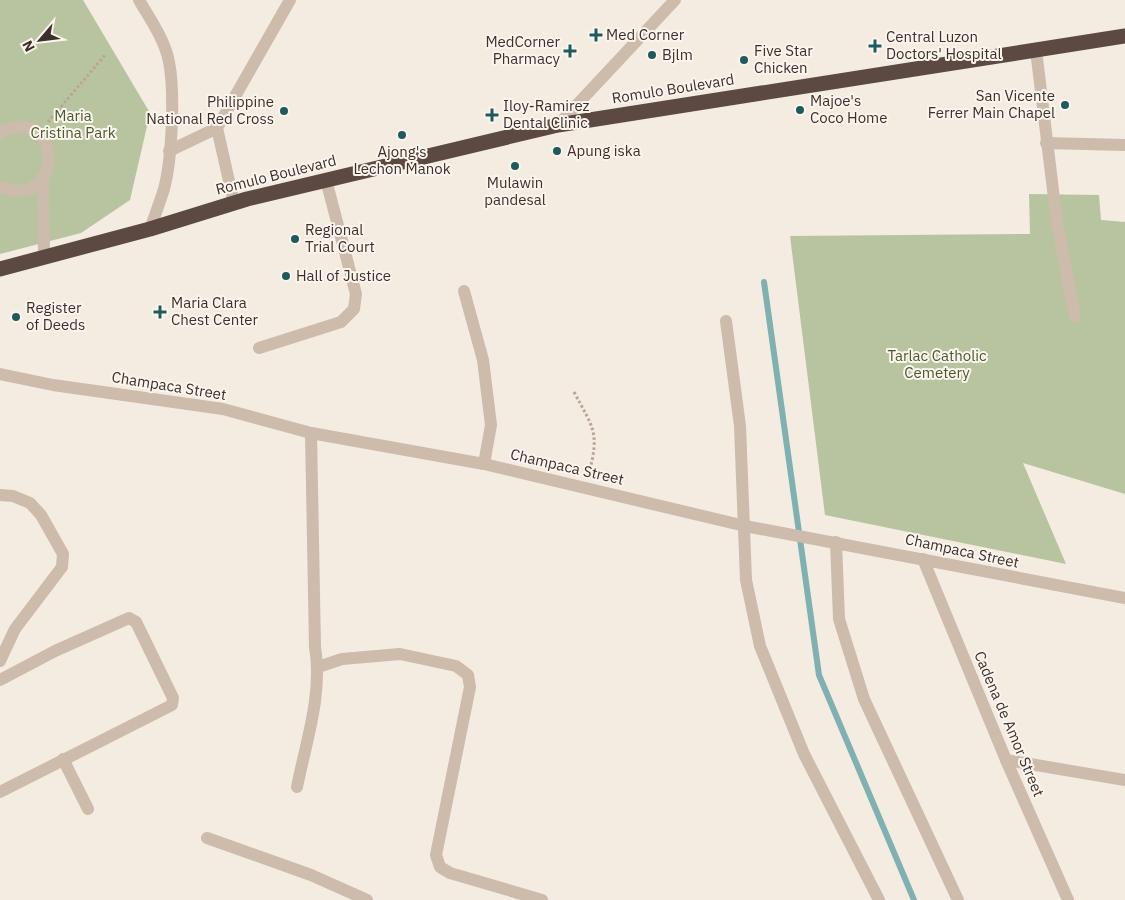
<svg xmlns="http://www.w3.org/2000/svg" width="1125" height="900" viewBox="0 0 1125 900" font-family="'IBM Plex Sans',sans-serif">
  <style>
    .green { fill: #b8c4a0 }
    .lines { fill: none; stroke-linecap: round; stroke-linejoin: round }
    .stream { stroke: #7fb0b2; stroke-width: 6 }
    .path { stroke: #b9a596; stroke-width: 3; stroke-dasharray: 2.5 2.5; stroke-linecap: butt }
    .minor { stroke: #cdbbac; stroke-width: 12 }
    .highway { stroke: #5c4a42; stroke-width: 15 }
    .poi-dot { fill: #1f5a5e; stroke: #fbf5ee; stroke-width: 2 }
    .labels { text-anchor: middle; stroke-width: 4; stroke-linejoin: round; paint-order: stroke }
    .poi-label { font-size: 15px; fill: #3b302b; stroke: #fbf5ee; text-anchor: start }
    .street-label { font-size: 15px; fill: #3b302b; stroke: #fbf5ee }
    .park-label { font-size: 15px; fill: #4a5a2e; stroke: #fbf5ee }
  </style>
  <rect width="100%" height="100%" fill="#f4ebe1"/>
  <!-- green -->
  <g class="green">
    <path d="M0,0H83L150,113L130,200L81,233L0,254Z"/>
    <path d="M1029,194L1099,195L1101,220L1125,222V494L1023,463L1066,564L825,515L790,236L1030,234Z"/>
  </g>
  <g class="lines">
    <!-- stream -->
    <path class="stream" d="M764,282L819,675L914,900"/>
    <!-- path -->
    <g class="path">
      <path d="M48,122L106,54"/>
      <path d="M574,392C593,428 600,432 589,473"/>
    </g>
    <!-- minor -->
    <g class="minor">
      <path d="M139,0C150,19 165,40 169,62C175,92 172,159 164,189C160,202 155,215 150,229"/>
      <path d="M1036,50L1057,223L1075,317"/>
      <path d="M558,125L675,0"/>
      <path d="M0,133C62,100 67,212 0,187"/>
      <path d="M1046,143L1125,145"/>
      <path d="M169,151L217,128"/>
      <path d="M43,177L44,258"/>
      <path d="M234,203L217,128L290,0"/>
      <path d="M464,291L483,360L491,425L484,464"/>
      <path d="M726,321L740,426L746,580L760,646L804,754L879,900"/>
      <path d="M259,348L341,322L354,309L356,294L326,180"/>
      <path d="M0,374L53,385L223,409L311,433L484,464L745,526L1125,598"/>
      <path d="M0,495L13,496L30,503L41,515L63,554L62,567L15,629L0,661"/>
      <path d="M836,542L839,619L864,699L958,900"/>
      <path d="M923,559L1006,760L1068,900"/>
      <path d="M318,667L342,659L400,654L456,666L468,675L470,687L436,855L440,867L450,873L542,900"/>
      <path d="M0,680L55,651L129,618L136,622L173,698L172,705L0,792"/>
      <path d="M63,759L88,809"/>
      <path d="M1006,760L1125,780"/>
      <path d="M297,787C306,742 323,693 315,647L311,433"/>
      <path d="M207,838L311,875L367,900"/>
    </g>
    <!-- highway -->
    <path class="highway" d="M0,269L150,229L247,199L558,125L1125,36"/>
  </g>
  <!-- markers -->
  <g class="poi-dot">
    <path d="M593.5 27.5h5v5h5v5h-5v5h-5v-5h-5v-5h5z"/>
    <path d="M872.5 38.5h5v5h5v5h-5v5h-5v-5h-5v-5h5z"/>
    <path d="M567.5 43.5h5v5h5v5h-5v5h-5v-5h-5v-5h5z"/>
    <circle cx="652" cy="55" r="5"/>
    <circle cx="744" cy="60" r="5"/>
    <circle cx="1065" cy="105" r="5"/>
    <circle cx="800" cy="110" r="5"/>
    <circle cx="284" cy="111" r="5"/>
    <path d="M489.5 107.5h5v5h5v5h-5v5h-5v-5h-5v-5h5z"/>
    <circle cx="402" cy="135" r="5"/>
    <circle cx="557" cy="151" r="5"/>
    <circle cx="515" cy="166" r="5"/>
    <circle cx="295" cy="239" r="5"/>
    <circle cx="286" cy="276" r="5"/>
    <path d="M157.5 304.5h5v5h5v5h-5v5h-5v-5h-5v-5h5z"/>
    <circle cx="16" cy="317" r="5"/>
  </g>
  <g class="labels">
    <!-- poi labels -->
    <g class="poi-label">
      <text x="606" y="40">Med Corner</text>
      <text x="886" y="42">Central Luzon<tspan x="886" dy="17">Doctors' Hospital</tspan></text>
      <text x="560" y="47" text-anchor="end">MedCorner<tspan x="560" dy="17">Pharmacy</tspan></text>
      <text x="754" y="56">Five Star<tspan x="754" dy="17">Chicken</tspan></text>
      <text x="662" y="60">Bjlm</text>
      <text x="1055" y="101" text-anchor="end">San Vicente<tspan x="1055" dy="17">Ferrer Main Chapel</tspan></text>
      <text x="810" y="106">Majoe's<tspan x="810" dy="17">Coco Home</tspan></text>
      <text x="274" y="107" text-anchor="end">Philippine<tspan x="274" dy="17">National Red Cross</tspan></text>
      <text x="503" y="111">Iloy-Ramirez<tspan x="503" dy="17">Dental Clinic</tspan></text>
      <text x="567" y="156">Apung iska</text>
      <text x="402" y="157" text-anchor="middle">Ajong's<tspan x="402" dy="17">Lechon Manok</tspan></text>
      <text x="515" y="188" text-anchor="middle">Mulawin<tspan x="515" dy="17">pandesal</tspan></text>
      <text x="305" y="235">Regional<tspan x="305" dy="17">Trial Court</tspan></text>
      <text x="296" y="281">Hall of Justice</text>
      <text x="171" y="308">Maria Clara<tspan x="171" dy="17">Chest Center</tspan></text>
      <text x="26" y="313">Register<tspan x="26" dy="17">of Deeds</tspan></text>
    </g>
    <!-- street labels -->
    <g class="street-label">
      <text transform="translate(673 89) rotate(-9)" y="5">Romulo Boulevard</text>
      <text transform="translate(276 175) rotate(-14)" y="5">Romulo Boulevard</text>
      <text transform="translate(169 386) rotate(9)" y="5">Champaca Street</text>
      <text transform="translate(567 467) rotate(13)" y="5">Champaca Street</text>
      <text transform="translate(962 551) rotate(12)" y="5">Champaca Street</text>
      <text transform="translate(1009 724) rotate(67)" y="5">Cadena de Amor Street</text>
    </g>
    <!-- park labels -->
    <g class="park-label">
      <text x="73" y="121">Maria<tspan x="73" dy="17">Cristina Park</tspan></text>
      <text x="937" y="361">Tarlac Catholic<tspan x="937" dy="17">Cemetery</tspan></text>
    </g>
  </g>
  <!-- north arrow -->
  <g transform="translate(40 40) rotate(242)" stroke="#fbf5ee" stroke-width="4" paint-order="stroke">
  <path d="M0-4L9 19L0 12L-9 19Z" fill="#3b302b"/>
  <text y="-8" font-size="14" font-weight="bold" text-anchor="middle" fill="#3b302b">N</text>
  </g>
</svg>
